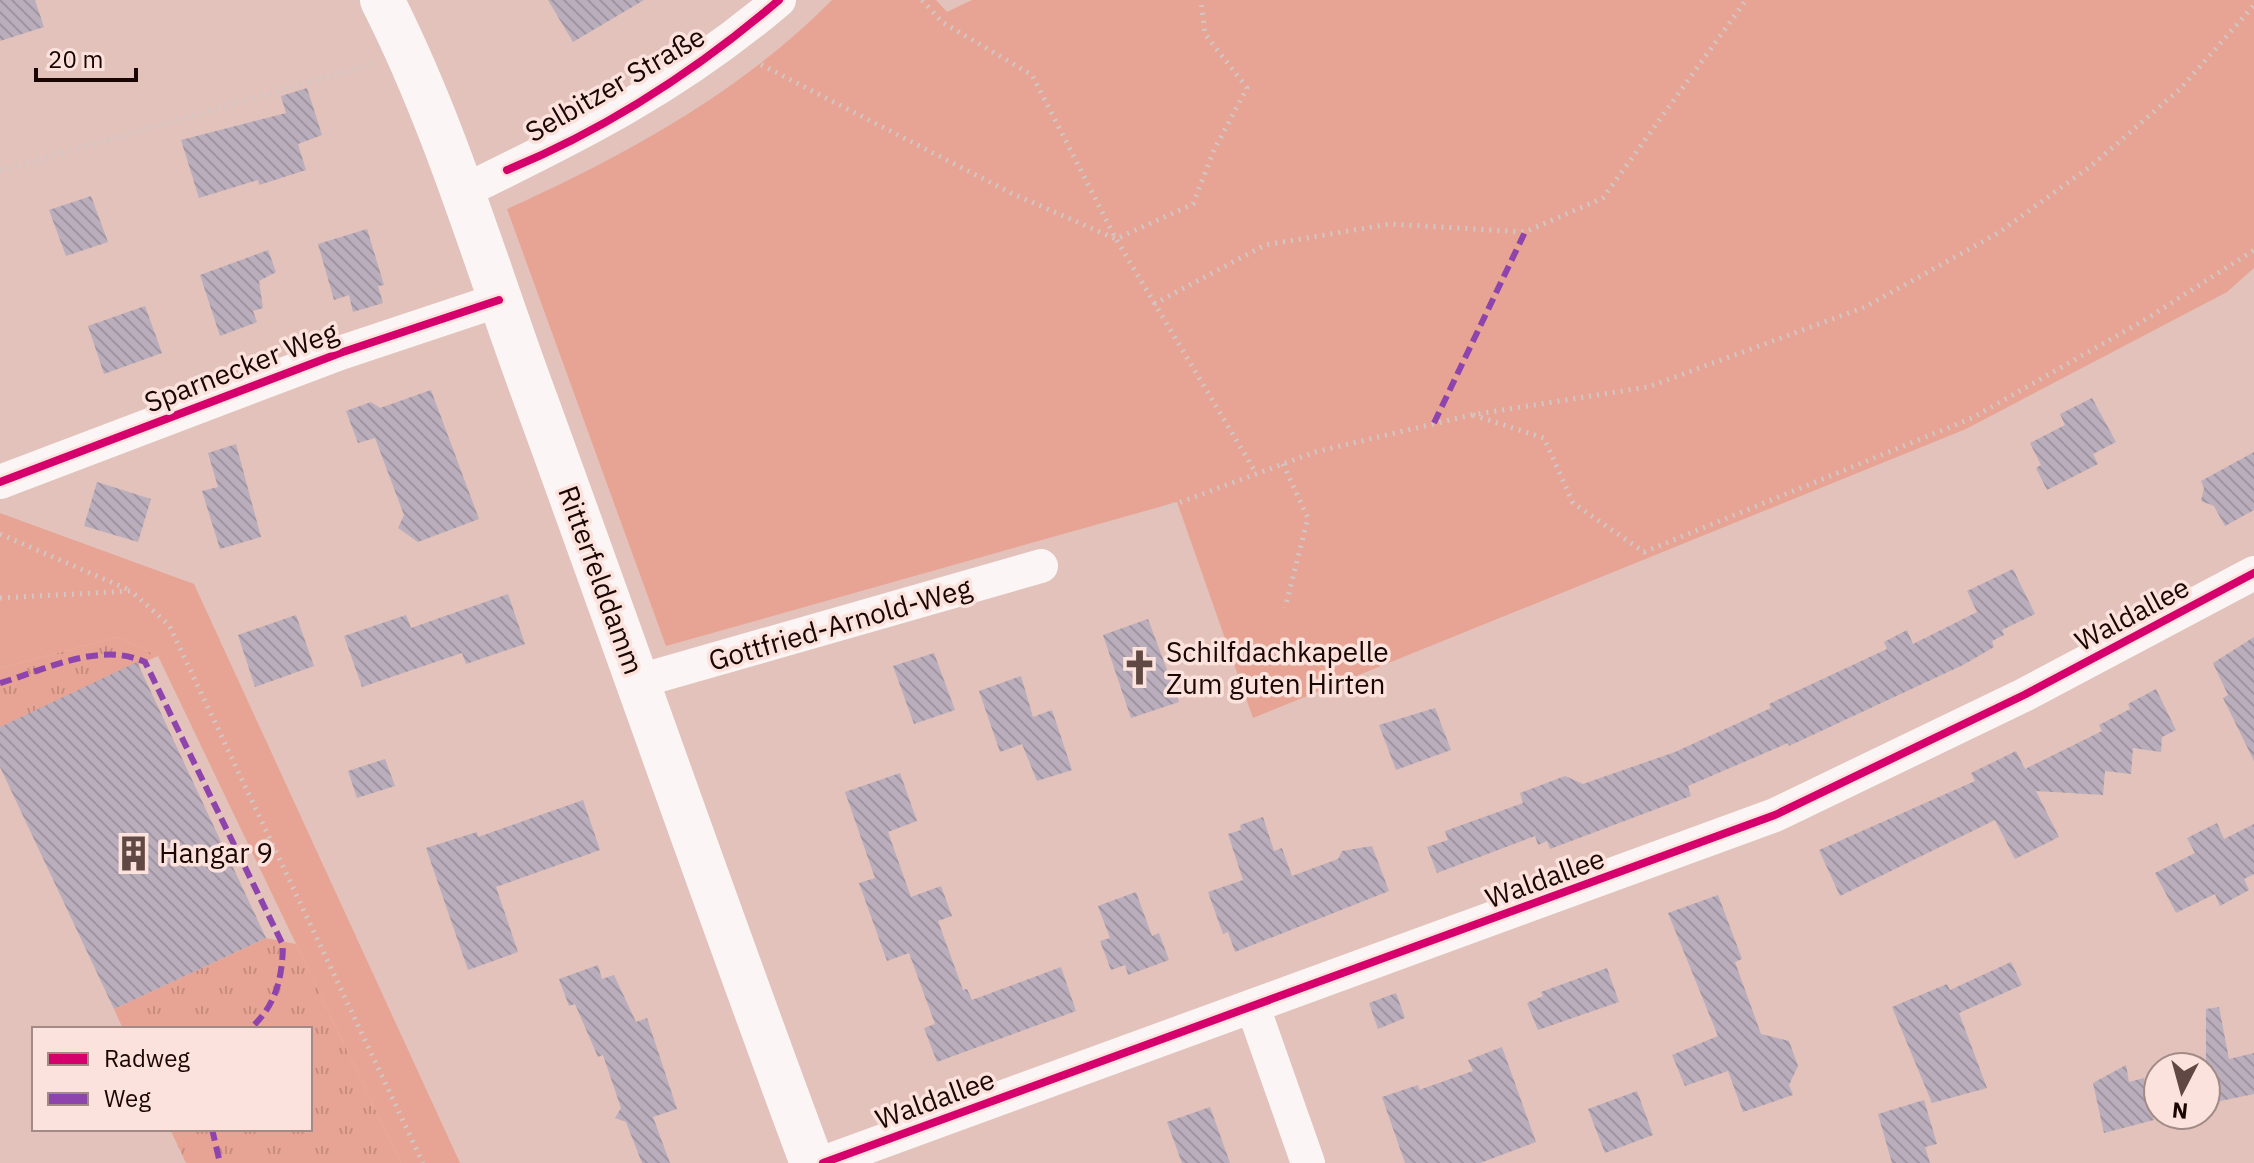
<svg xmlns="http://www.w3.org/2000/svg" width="2254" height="1163" viewBox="0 0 2254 1163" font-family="'IBM Plex Sans',sans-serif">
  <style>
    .grass { fill: url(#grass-tufts) }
    .green { fill: #e7a494 }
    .building { fill: url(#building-back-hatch) }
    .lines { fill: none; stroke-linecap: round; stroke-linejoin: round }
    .path { stroke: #d1c7c5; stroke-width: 5; stroke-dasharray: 2 6; stroke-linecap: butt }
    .minor { stroke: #fbf6f5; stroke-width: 34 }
    .major { stroke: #fbf6f5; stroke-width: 44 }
    .quiet { stroke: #8e44ad; stroke-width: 6; stroke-dasharray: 12 6; stroke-linecap: butt }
    .cycleway-casing { stroke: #fce2dc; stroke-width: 13 }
    .cycleway { stroke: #d6006c; stroke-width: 8 }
    .labels { text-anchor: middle; stroke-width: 7; stroke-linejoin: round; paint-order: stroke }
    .street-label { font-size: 28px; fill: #1a0704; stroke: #fce2dc }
    .poi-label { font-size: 28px; fill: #1a0704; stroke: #fce2dc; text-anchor: start }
  </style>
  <defs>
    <pattern id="grass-tufts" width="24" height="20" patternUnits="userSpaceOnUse" patternTransform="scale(2)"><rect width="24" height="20" fill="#e7a494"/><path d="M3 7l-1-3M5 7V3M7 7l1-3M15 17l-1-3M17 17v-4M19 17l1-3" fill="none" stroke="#c68c7e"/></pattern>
    <pattern id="building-back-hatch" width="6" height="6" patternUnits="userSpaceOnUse" patternTransform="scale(2)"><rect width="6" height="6" fill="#baaebc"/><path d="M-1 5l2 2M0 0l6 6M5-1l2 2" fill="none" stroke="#9f94a0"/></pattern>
  </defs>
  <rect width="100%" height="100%" fill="#e2c2ba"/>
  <!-- grass -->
  <g class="grass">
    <path d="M118,637L158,656L0,727V668Z"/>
    <path d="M266,938L296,944L401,1163H186L170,1129H310V1029H123L114,1009Z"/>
  </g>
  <!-- green -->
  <g class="green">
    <path d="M832,0H936L947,12L972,0H2254V268L2227,292L1966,429L1253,718L1177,502L666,646L507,209C624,156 740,93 832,0Z"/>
    <path d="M0,513L194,584L460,1163H401L158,656L118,637L0,668Z"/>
  </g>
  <!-- building -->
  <g class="building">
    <path d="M0,0H35L44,27L0,41Z"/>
    <path d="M548,0H644L573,42Z"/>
    <path d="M307,88L322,135L298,144L306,170L259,185L258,180L199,198L181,140L286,113L281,96Z"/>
    <path d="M91,196L108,242L66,256L49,210Z"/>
    <path d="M367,229L384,285L378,286L383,303L353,312L349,295L334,300L318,244Z"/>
    <path d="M268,250L276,272L259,281L263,308L253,311L257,322L220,336L200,275Z"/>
    <path d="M145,306L162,353L104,374L88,326Z"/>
    <path d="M431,390L479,519L418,542L398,528L404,515L375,438L358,443L346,411L371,402L380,408Z"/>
    <path d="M2092,398L2116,442L2093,454L2098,464L2047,490L2036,468L2041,465L2030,443L2065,425L2060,414Z"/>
    <path d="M236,444L261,537L220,549L202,491L218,487L208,453Z"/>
    <path d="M2254,452V510L2225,526L2214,506L2201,501L2204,488L2201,481Z"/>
    <path d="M97,482L151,499L138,542L84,526Z"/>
    <path d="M2013,569L2035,614L2002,630L2004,635L1992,641L1994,647L1963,665L1789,746L1788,743L1688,786L1691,796L1550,849L1547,841L1538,845L1535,836L1437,873L1427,847L1448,840L1445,831L1523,803L1520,793L1565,776L1583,784L1675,752L1771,708L1769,704L1887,649L1884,642L1907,630L1913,644L1977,612L1967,591Z"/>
    <path d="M508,594L525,644L466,664L462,653L362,687L344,636L406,615L411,628Z"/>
    <path d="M296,615L314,666L255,687L238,635Z"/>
    <path d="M1148,619L1179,702L1131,718L1103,635Z"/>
    <path d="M2254,637V761L2223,698L2228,695L2213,663Z"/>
    <path d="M934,653L955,710L914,724L893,666Z"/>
    <path d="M137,662L266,938L114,1009L0,767V727Z"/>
    <path d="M1021,676L1033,717L1052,710L1072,770L1037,781L1022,744L1000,752L979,691Z"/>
    <path d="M2156,689L2176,730L2162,737L2161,752L2133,748L2131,774L2105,771L2103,795L2036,791L2059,837L2015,859L1995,820L1840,896L1819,850L1975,781L1971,773L2016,751L2025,769L2102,731L2099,725L2130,709L2128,704Z"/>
    <path d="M1435,708L1451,750L1396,770L1379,725Z"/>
    <path d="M385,759L395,786L357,798L348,771Z"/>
    <path d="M900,773L917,821L888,832L911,897L941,886L952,916L938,921L963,990L967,989L972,1000L1061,967L1076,1011L937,1062L924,1028L935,1024L909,953L887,961L859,883L875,878L845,792Z"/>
    <path d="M583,800L600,850L496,887L518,952L468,970L426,848L477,832L478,837Z"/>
    <path d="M1263,817L1274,851L1282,848L1292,876L1338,859L1342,851L1372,846L1389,891L1235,952L1228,932L1223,934L1208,892L1243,880L1228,834L1241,830L1240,825Z"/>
    <path d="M2217,823L2224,839L2254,824V874L2244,879L2249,890L2220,906L2215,894L2176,913L2155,873L2195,853L2187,838Z"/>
    <path d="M1136,892L1152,936L1159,933L1169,960L1128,975L1125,965L1111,970L1100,941L1110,938L1098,906Z"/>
    <path d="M1718,895L1742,959L1735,962L1761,1034L1789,1041L1798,1066L1789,1085L1793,1095L1743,1112L1728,1071L1685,1086L1672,1055L1718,1036L1668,913Z"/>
    <path d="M2011,962L2022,985L1959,1013L1987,1088L1932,1103L1892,1007L1947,984L1950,990Z"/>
    <path d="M598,965L602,979L614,975L636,1022L647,1018L677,1109L653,1117L670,1163H642L626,1122L615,1118L621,1108L603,1055L598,1057L575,1004L569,1006L559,979Z"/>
    <path d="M1607,968L1619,1002L1538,1030L1527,1003L1543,996L1541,992Z"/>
    <path d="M1396,993L1405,1018L1378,1029L1369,1003Z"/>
    <path d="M2219,1007L2229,1059L2254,1053V1094L2206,1104V1009Z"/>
    <path d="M1502,1047L1536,1142L1480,1163H1405L1382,1097L1418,1085L1419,1090L1473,1071L1468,1060Z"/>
    <path d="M2126,1065L2129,1082L2144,1078L2154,1120L2104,1133L2093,1083Z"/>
    <path d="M1637,1091L1653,1135L1605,1153L1588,1109Z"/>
    <path d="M1924,1100L1937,1144L1925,1147L1930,1163H1892L1878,1114Z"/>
    <path d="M1210,1107L1230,1163H1182L1167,1122Z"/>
  </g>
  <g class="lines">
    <!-- path -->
    <g class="path">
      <path d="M922,0L942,22L1032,75L1116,239L1256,473"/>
      <path d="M754,61L1011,193L1116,239L1193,204L1214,150L1247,88L1205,34L1201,0"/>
      <path d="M0,171L372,64"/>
      <path d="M1154,304L1265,245L1390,224L1525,232L1603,198L1746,0"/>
      <path d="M1473,415L1544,438L1573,503L1644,552L1972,418L2148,318L2254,250"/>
      <path d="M1283,464L1308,518L1285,608"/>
      <path d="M1165,508L1315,452L1471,415L1648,387L1865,307L1998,233L2091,166L2180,89L2254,5"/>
      <path d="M0,534L127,589"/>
      <path d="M0,598L131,591L169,625L423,1163"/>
    </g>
    <!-- minor -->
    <g class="minor">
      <path d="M462,192C580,135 678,86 779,0"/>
      <path d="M0,482L340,353L499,300"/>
      <path d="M639,681L1041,566"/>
      <path d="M1253,1007L1308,1163"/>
      <path d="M823,1163L1775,815L2024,695L2254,573"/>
    </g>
    <!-- major -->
    <path class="major" d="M382,0C444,122 483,255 530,384C625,643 715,904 812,1163"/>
    <!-- quiet -->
    <g class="quiet">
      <path d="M1434,423L1525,232"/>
      <path d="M0,683C45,670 100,641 145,662L283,945C282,980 276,1005 250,1029"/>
      <path d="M212,1129L220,1163"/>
    </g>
    <defs>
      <g id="cycleway">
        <path d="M507,170C607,129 697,70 779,0"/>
        <path d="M0,482L340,353L499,300"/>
        <path d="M823,1163L1775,815L2024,695L2254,573"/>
      </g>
    </defs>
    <!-- cycleway casing -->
    <use href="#cycleway" class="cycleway-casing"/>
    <!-- cycleway -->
    <use href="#cycleway" class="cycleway"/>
  </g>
  <!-- icons -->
  <defs>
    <symbol id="church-bare" viewBox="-9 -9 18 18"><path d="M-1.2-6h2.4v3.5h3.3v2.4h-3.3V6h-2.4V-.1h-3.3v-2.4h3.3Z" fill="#604844" stroke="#fce2dc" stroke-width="2.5" paint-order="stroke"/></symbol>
    <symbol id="building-bare" viewBox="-9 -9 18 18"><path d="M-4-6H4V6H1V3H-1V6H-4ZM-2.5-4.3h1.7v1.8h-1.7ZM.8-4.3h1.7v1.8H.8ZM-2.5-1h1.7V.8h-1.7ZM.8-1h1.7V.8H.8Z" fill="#604844" stroke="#fce2dc" stroke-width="2.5" paint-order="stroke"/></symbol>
  </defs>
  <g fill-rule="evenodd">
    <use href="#church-bare" x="1114" y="642" width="51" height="51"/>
    <use href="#building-bare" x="108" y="828" width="51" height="51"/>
  </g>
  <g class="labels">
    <!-- street labels -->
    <g class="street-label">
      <text transform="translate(615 84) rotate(-30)" y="10">Selbitzer Straße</text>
      <text transform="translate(241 367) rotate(-21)" y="10">Sparnecker Weg</text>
      <text transform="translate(601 580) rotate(70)" y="10">Ritterfelddamm</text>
      <text transform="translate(2132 614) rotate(-28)" y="10">Waldallee</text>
      <text transform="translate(840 624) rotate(-16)" y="10">Gottfried-Arnold-Weg</text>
      <text transform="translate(1545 878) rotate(-20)" y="10">Waldallee</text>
      <text transform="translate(935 1099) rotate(-20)" y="10">Waldallee</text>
    </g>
    <!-- poi labels -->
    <g class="poi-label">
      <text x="1166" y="662">Schilfdachkapelle<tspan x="1166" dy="32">Zum guten Hirten</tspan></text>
      <text x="159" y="863">Hangar 9</text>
    </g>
  </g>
  <!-- legend -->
  <rect x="32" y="1027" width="280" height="104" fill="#fce2dc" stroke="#a28a86" stroke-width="2"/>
  <rect x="48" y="1053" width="40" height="12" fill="#d6006c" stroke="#a28a86" stroke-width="2"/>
  <text x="104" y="1067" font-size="24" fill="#1a0704">Radweg</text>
  <rect x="48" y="1093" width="40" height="12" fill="#8e44ad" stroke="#a28a86" stroke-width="2"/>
  <text x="104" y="1107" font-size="24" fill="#1a0704">Weg</text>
  <!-- north arrow -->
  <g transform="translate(2182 1091) rotate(186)"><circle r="38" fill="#fce2dc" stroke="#a28a86" stroke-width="2"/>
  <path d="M0-6L14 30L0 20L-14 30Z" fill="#604844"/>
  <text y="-12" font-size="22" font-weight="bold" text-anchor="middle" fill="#1a0704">N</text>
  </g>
  <!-- scale -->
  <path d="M36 68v12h100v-12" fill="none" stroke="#1a0704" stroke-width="4"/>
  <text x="48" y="68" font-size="24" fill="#1a0704" stroke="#fce2dc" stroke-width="6" paint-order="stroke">20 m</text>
</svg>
